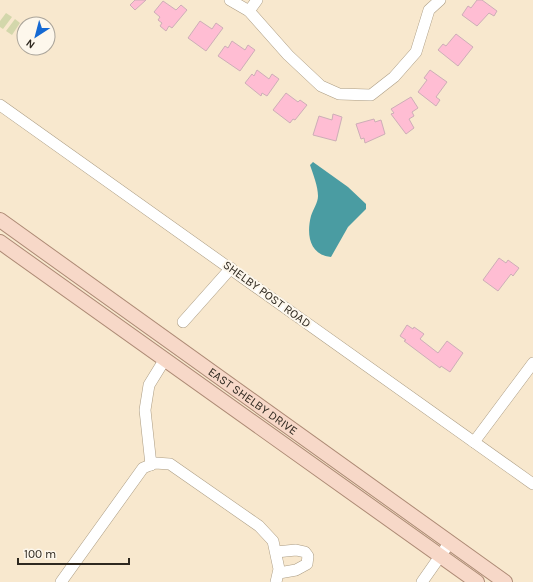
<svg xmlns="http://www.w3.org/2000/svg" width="533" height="582" viewBox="0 0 533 582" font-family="Karla,sans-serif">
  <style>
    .green { fill: #d3d7ab }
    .water { fill: #4a9ca2 }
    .building { fill: #ffbdd3; stroke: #cdaeb7 }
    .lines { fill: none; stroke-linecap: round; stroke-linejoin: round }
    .minor-casing { stroke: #ac9d84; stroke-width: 12 }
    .major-casing { stroke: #ad8a75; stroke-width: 16 }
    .minor { stroke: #fff; stroke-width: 11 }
    .major { stroke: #f7d8c8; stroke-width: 14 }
    .labels { text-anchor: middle; stroke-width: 4; stroke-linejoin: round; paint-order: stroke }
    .street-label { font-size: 12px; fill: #2e281f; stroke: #fdf7ec }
  </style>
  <rect width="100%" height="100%" fill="#f8e8ce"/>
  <!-- green -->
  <g class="green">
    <path d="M6,13L12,17L3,29L0,27V21Z"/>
    <path d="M15,19L20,23L12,35L6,31Z"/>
  </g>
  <!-- water -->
  <path class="water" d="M313,162L348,187L366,204V209L348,227L331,257C310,255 306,235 311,216C313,209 318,203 318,196C318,186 313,174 310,165Z"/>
  <!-- building -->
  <g class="building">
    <path d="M135,0H146L135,10L130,5Z"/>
    <path d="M477,0H482L497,11L494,16L489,13L477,26L462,15L468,6L471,8Z"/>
    <path d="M163,1L176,10L181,5L187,10L172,28L169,26L166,31L160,26L162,23L158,20L160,17L154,12Z"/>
    <path d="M200,21L212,29L216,23L223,28L206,51L188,38Z"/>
    <path d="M456,34L473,47L458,66L438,50L443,44L446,46Z"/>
    <path d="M232,41L245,50L248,45L255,50L240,71L218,56L225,46L228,48Z"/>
    <path d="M257,70L269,79L272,74L279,79L267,96L262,93L261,96L245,83L252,74L254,76Z"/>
    <path d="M430,70L447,82L436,97L440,100L436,106L418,92L427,80L424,78Z"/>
    <path d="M286,93L298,102L300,100L307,105L295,120L293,119L290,123L273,110Z"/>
    <path d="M411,97L418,108L412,112L414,116L409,119L414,128L406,134L391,114L394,113L391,109Z"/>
    <path d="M333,114L342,117L336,141L313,135L319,116L332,120Z"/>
    <path d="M374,119L375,122L381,120L385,134L365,143L364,138L361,139L356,124Z"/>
    <path d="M499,258L506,263L508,260L519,268L513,276L511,274L498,291L483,280Z"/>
    <path d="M407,325L413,329L414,327L424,334L420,339L438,353L447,341L463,353L450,372L441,366L440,368L404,341L406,340L400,336Z"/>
  </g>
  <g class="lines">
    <defs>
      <g id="minor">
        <path d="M230,0L249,11L288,55L321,86L339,94L371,95L394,77L416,52L429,10L440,0"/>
        <path d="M249,11L257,0"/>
        <path d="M0,105L533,484"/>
        <path d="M183,322L231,268"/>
        <path d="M474,442L533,363"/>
        <path d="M151,465L145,410L149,385L165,359"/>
        <path d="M276,552L296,550L305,552L308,556L307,564L296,570L279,573"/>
        <path d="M61,582L143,468L155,463L170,464L259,526L273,541L279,569L276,582"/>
        <path d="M422,582L450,542"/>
      </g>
      <g id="major">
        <path id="s1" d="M0,220L505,582"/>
        <path d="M0,242L477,582"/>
      </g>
    </defs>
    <!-- minor casing -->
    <use href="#minor" class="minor-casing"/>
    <!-- major casing -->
    <use href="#major" class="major-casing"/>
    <!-- minor -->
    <use href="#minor" class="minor"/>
    <!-- major -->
    <use href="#major" class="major"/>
  </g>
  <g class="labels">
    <!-- street labels -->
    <g class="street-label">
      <text transform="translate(267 294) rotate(36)" y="4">SHELBY POST ROAD</text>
      <text dy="4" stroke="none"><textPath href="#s1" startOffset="311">EAST SHELBY DRIVE</textPath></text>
    </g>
  </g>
  <!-- north arrow -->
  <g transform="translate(36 36) rotate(216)"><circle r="19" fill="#fdf7ec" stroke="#aaa49a"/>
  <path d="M0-3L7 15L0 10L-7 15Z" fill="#1569d3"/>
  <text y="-6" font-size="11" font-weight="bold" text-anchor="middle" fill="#2e281f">N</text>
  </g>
  <!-- scale -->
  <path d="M18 558v6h111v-6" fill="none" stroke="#2e281f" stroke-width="2"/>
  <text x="24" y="558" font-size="12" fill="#2e281f" stroke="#fdf7ec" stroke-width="3" paint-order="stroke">100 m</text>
</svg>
